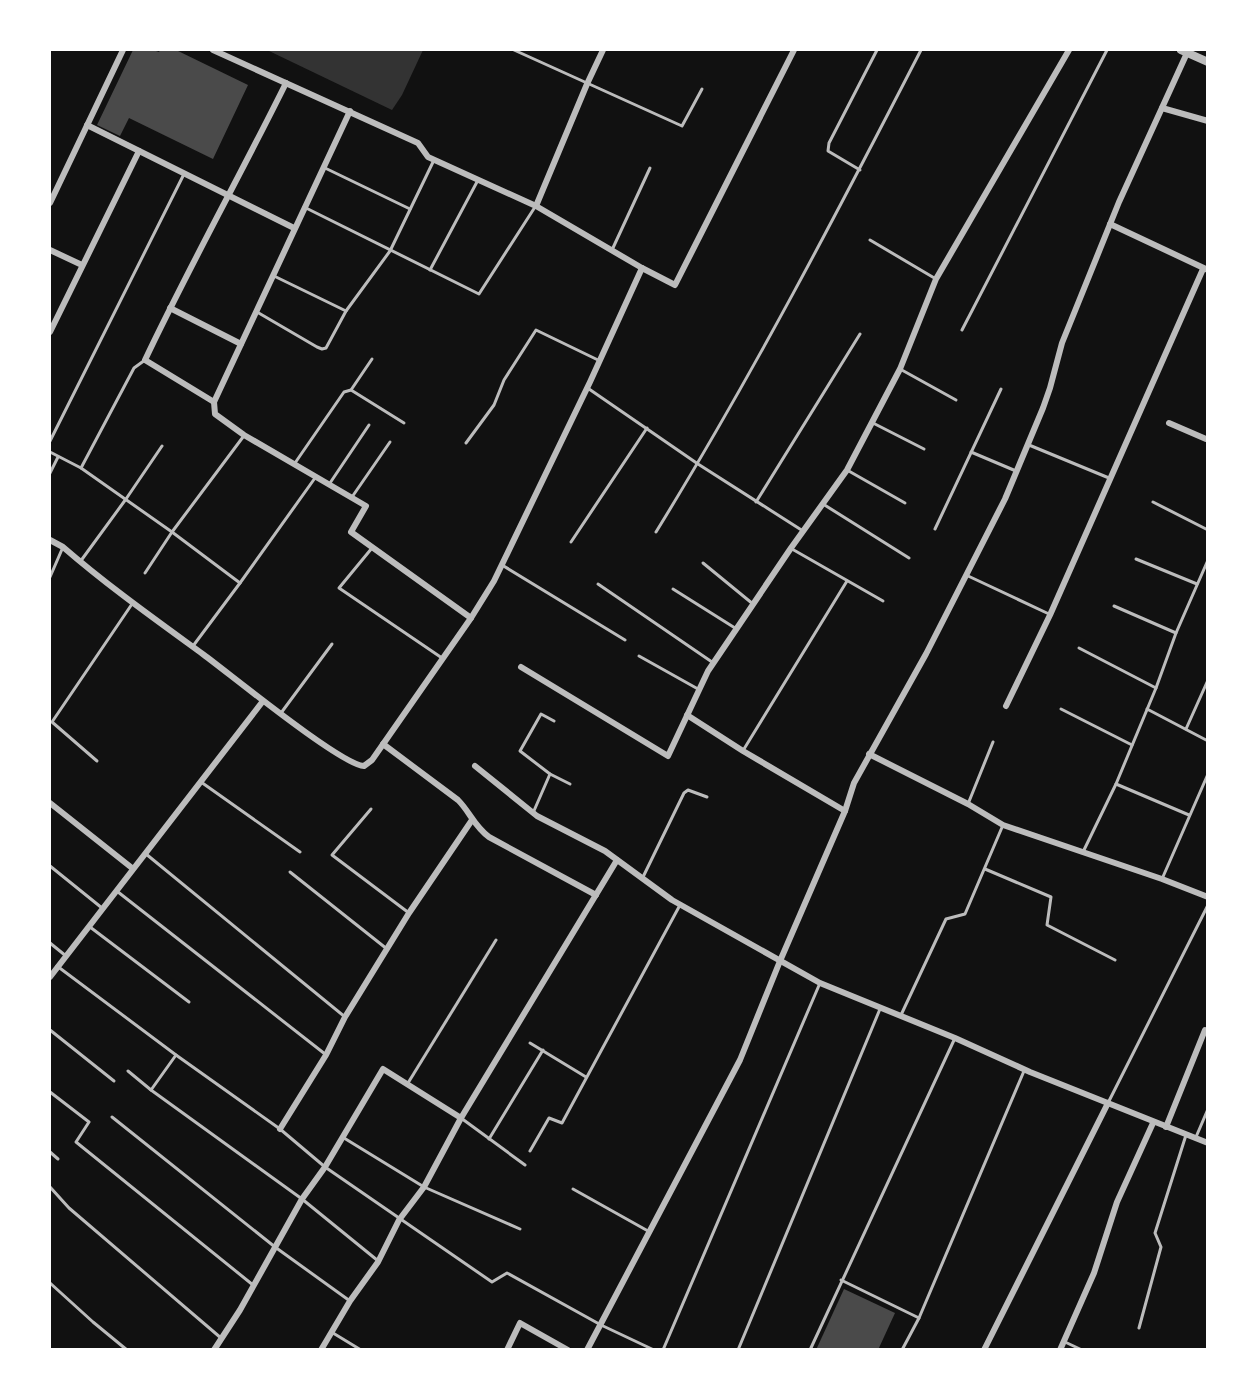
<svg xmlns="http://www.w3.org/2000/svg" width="1257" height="1399" viewBox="0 0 1257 1399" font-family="'Source Sans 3',sans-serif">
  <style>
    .water { fill: #333 }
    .building { fill: #4a4a4a }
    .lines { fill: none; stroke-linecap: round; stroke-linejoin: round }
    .service { stroke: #bcbcbc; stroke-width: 3 }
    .minor { stroke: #bcbcbc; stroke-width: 6 }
    .tertiary { stroke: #bcbcbc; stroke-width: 8 }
  </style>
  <rect width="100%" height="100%" fill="#111"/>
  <!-- water -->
  <path class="water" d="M267,50H423L402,95L392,110Z"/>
  <!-- building -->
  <g class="building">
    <path d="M133,50H153L159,52L160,50H176L248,85L213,159L129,118L120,136L97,125Z"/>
    <path d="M844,1289L895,1313L878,1350H816Z"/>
  </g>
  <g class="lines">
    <!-- service -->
    <g class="service">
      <path d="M514,50L682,126L702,89"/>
      <path d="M325,168L410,209"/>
      <path d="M860,170L828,151L829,143L877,50"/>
      <path d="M304,207L479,294L535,207"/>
      <path d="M870,240L936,279"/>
      <path d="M612,250L650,168"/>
      <path d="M430,270L478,180"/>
      <path d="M274,276L346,311"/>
      <path d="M257,312L317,347L322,349L326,348L346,311L390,251L434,160"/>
      <path d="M962,330L1107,50"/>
      <path d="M900,369L956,400"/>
      <path d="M589,389L698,464L803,531"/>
      <path d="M351,390L404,423"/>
      <path d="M873,423L924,449"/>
      <path d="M50,441L184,174"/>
      <path d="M466,443L494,405L504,380L536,330L598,360"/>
      <path d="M1029,445L1109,478"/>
      <path d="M50,452L81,468L172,532L240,583"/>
      <path d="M971,452L1016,471"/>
      <path d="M295,463L344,392L351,390L372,359"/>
      <path d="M81,468L134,368L145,360"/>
      <path d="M847,470L905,503"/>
      <path d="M50,473L58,457"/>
      <path d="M330,483L369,425"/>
      <path d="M352,497L390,442"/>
      <path d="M756,502L860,334"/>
      <path d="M1153,502L1208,530"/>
      <path d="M823,504L909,558"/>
      <path d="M935,529L1001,389"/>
      <path d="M656,532C752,376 837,213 921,50"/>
      <path d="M571,542L647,428"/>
      <path d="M372,548L339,588L442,658"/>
      <path d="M792,549L883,601"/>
      <path d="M1136,559L1197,584"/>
      <path d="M80,562L126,499L162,446"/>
      <path d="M703,563L753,604"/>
      <path d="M502,565L625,640"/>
      <path d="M145,573L172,532L243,437"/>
      <path d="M966,575L1049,614"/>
      <path d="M50,577L63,547"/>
      <path d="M598,584L712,662"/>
      <path d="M673,589L735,628"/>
      <path d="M1114,606L1176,633"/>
      <path d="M193,646L240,583L315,478"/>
      <path d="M1079,648L1156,688"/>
      <path d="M639,656L698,689"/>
      <path d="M1061,709L1132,745"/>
      <path d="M1147,709L1208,741"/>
      <path d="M281,713L332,644"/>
      <path d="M1186,729L1208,680"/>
      <path d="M744,749L847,581"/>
      <path d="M97,761L52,722L132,604"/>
      <path d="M550,774L570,784"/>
      <path d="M201,782L300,852"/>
      <path d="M1116,784L1189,815"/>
      <path d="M968,804L993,742"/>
      <path d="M371,809L332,855L409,913"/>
      <path d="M533,813L550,774L520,751L541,714L554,721"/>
      <path d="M1083,852L1116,784L1156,688L1176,633L1208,560"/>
      <path d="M146,854L345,1017"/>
      <path d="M50,866L102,908"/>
      <path d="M985,869L1051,897L1047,925L1115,960"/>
      <path d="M290,872L387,949"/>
      <path d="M643,877L684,793L688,790L707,797"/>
      <path d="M1162,879L1208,774"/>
      <path d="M118,892L325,1054"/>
      <path d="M90,927L189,1002"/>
      <path d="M50,943L66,956"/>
      <path d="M57,966L176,1055L280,1129L325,1167L492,1282L507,1273L601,1325L654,1350"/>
      <path d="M901,1015L946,919L965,914L1003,825"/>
      <path d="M50,1030L114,1081"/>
      <path d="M530,1043L586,1077"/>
      <path d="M128,1071L151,1090L302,1199L377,1260"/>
      <path d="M408,1083L496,940"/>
      <path d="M151,1090L176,1055"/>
      <path d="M50,1092L89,1122L76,1142L253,1285"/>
      <path d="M1108,1103L1208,905"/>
      <path d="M112,1117L275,1247L350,1301"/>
      <path d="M461,1118L525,1165"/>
      <path d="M1196,1137L1208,1109"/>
      <path d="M344,1138L424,1187L520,1229"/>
      <path d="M489,1139L543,1050"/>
      <path d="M530,1151L549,1118L562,1123L680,905"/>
      <path d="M50,1152L58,1159"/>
      <path d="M50,1187L69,1208L221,1338"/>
      <path d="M573,1189L648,1231"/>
      <path d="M841,1280L919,1318"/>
      <path d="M50,1283L93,1322L127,1350"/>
      <path d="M1139,1328L1161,1247L1155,1233L1186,1135"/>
      <path d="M333,1333L361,1350"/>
      <path d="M1065,1342L1082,1350"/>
      <path d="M663,1350L820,983"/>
      <path d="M738,1350L880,1009"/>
      <path d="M810,1350L955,1038"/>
      <path d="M902,1350L919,1318L1024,1071"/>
      <path d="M1207,1350L1208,1349"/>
    </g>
    <!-- minor -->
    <g class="minor">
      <path d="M213,50L418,143L428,157L536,206L642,268L675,285L794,50"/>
      <path d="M1162,108L1208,121"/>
      <path d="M87,125L294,228"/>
      <path d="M50,203L123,50"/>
      <path d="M536,206L587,84L603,50"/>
      <path d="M1110,224L1208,270"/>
      <path d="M50,250L82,265"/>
      <path d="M170,308L241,344"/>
      <path d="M50,332L139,151"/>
      <path d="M214,402L145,360C189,267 240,176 286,83"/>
      <path d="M214,402L215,414L244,435L366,506L351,532L471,618"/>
      <path d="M214,402L350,111"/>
      <path d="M1169,423L1206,439"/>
      <path d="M50,540L63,547C108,586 156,620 204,655C230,674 341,765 364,766L372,760L471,618L494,581L590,382L642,268"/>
      <path d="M521,667L668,756L708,671L791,548L847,470L900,369L936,279L1069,50"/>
      <path d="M1006,706L1050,615L1203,269"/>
      <path d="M687,715L743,751L845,811"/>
      <path d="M383,744L458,800C470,812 474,826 489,837L596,895"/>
      <path d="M869,754L968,804L1003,825L1162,879L1208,897"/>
      <path d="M475,766L537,816L605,851L672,900L820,983L955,1038L1030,1072L1208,1143"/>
      <path d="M50,803L132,868"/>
      <path d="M50,977L263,701"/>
      <path d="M1166,1127L1205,1030"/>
      <path d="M280,1129L326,1055L345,1017L409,913L472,820"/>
      <path d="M214,1350L240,1310L302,1199L325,1167L383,1069L461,1118"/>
      <path d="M321,1350L350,1301L378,1262L399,1220L424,1187L461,1118L617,860"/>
      <path d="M507,1350L520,1323L568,1350"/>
      <path d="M587,1350L740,1060L780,961L845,811L854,783L926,654L1005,499L1043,408L1050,388L1062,343L1119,202L1187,53"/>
      <path d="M984,1350L1108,1103"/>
      <path d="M1060,1350L1094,1273L1117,1202L1153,1123"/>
    </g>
    <!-- tertiary -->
    <path class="tertiary" d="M1181,50L1208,62"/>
  </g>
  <!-- border -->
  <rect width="1257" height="1399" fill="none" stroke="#ffffff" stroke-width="102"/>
</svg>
